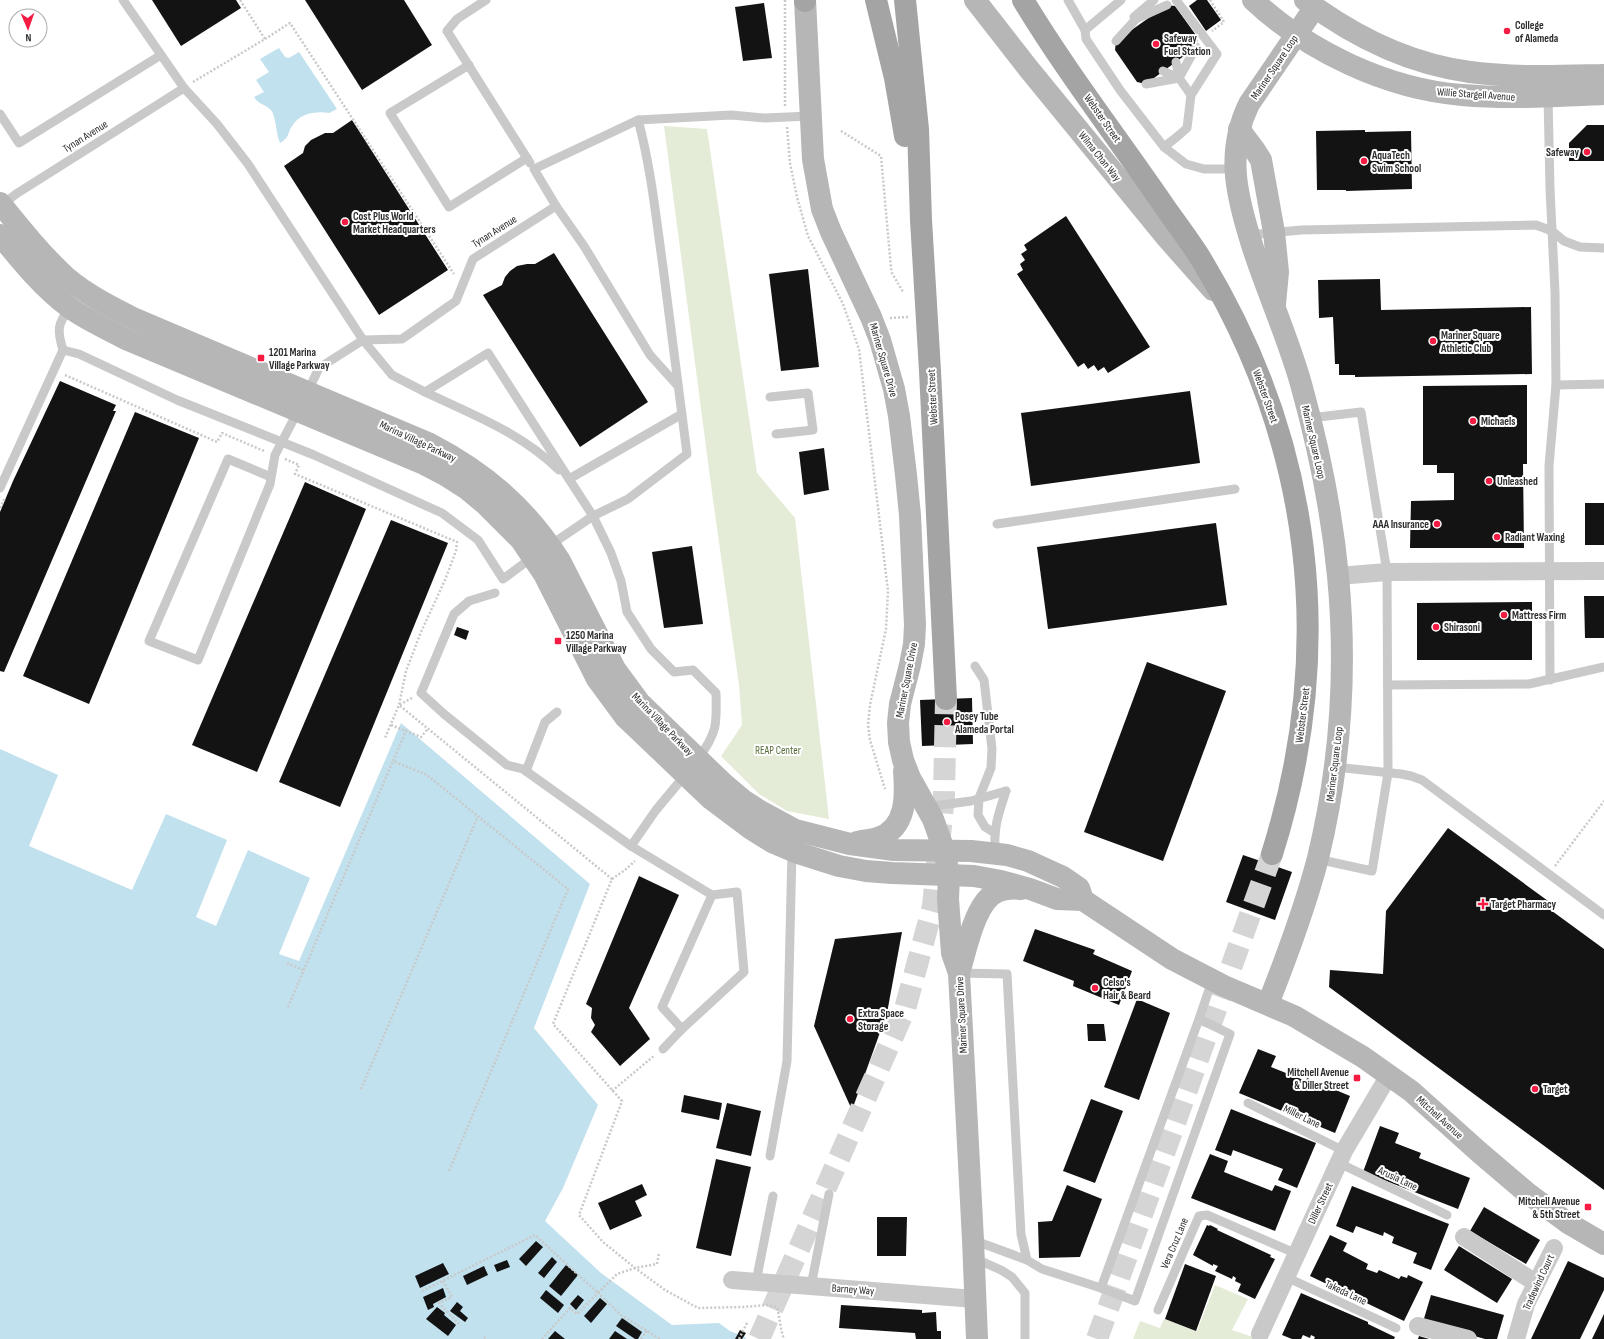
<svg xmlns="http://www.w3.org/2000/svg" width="1604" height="1339" viewBox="0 0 1604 1339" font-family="'Sofia Sans Condensed',sans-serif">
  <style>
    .green { fill: #e4ecd7 }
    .water { fill: #c1e1ee }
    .building { fill: #131313 }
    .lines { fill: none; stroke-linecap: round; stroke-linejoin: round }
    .primary-tunnel { stroke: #d5d5d5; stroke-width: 22; stroke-dasharray: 22 11; stroke-linecap: butt }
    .path { stroke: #c9c9c9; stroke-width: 2.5; stroke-dasharray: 2 2; stroke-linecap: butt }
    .lane { stroke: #c9c9c9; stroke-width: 9 }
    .street { stroke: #c9c9c9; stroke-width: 18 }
    .secondary { stroke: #b6b6b6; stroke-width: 22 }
    .primary { stroke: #a4a4a4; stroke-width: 22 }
    .poi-dot { fill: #f61b43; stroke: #fff; stroke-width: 1.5 }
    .labels { text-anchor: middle; stroke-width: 4; stroke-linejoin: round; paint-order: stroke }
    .poi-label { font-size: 11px; font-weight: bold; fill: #2c2c2c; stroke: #fff; text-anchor: start }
    .street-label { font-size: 11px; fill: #2c2c2c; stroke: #fff }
    .park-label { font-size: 11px; fill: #556b36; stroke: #fff }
  </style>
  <rect width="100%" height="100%" fill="#fff"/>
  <!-- green -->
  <g class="green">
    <path d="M664,126L707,129L757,473L795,518L829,819L787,811L759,794L721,756L742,725L739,685L711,485Z"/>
    <path d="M1215,1285L1248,1299L1232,1330L1259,1339H1133L1140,1321L1160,1328L1164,1319L1197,1331Z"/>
  </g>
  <!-- water -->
  <g class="water">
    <path d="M279,48L285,57L289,58L299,52L337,109L329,113C316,111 300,113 292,126C287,134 290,137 280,143C276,134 276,116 271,110C265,104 259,105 254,97L264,92L256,80L269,72L260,59Z"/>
    <path d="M401,723L590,884L534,1028L598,1105L563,1188L545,1221L601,1273L672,1325L719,1323L730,1331L745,1337L746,1339H0V749L58,775L29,846L132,890L166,814L227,840L196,917L216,926L248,850L310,878L279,954L299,961Z"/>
  </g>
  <!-- building -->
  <g class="building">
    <path d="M152,0H236L241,8L181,46Z"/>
    <path d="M305,0H404L432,45L362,90Z"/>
    <path d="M1197,0H1207L1221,20L1206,31L1189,6Z"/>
    <path d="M764,3L772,58L743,61L735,7Z"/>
    <path d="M1167,5L1175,6L1198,38L1196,47L1146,84L1137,82L1115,50L1116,41Z"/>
    <path d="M352,120L448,270L379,315L284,166L303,153L305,146L311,140L325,133H333Z"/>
    <path d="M1587,125H1604V161H1569V143Z"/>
    <path d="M1365,130V132L1411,131L1412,189L1346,191V190H1317L1316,131Z"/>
    <path d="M1066,216L1150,347L1108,373L1104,367L1098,371L1094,365L1088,369L1084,363L1078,367L1017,274L1023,270L1020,264L1025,260L1021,254L1027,250L1024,245Z"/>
    <path d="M554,253L648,402L580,447L483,295L502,285L505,277L510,271L517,266L527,264H535Z"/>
    <path d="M808,269L819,367L781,371L769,274Z"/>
    <path d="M1380,279L1381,310L1531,307L1532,374L1355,377V375H1339V364H1335L1333,317L1319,318L1318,280Z"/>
    <path d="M60,381L116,405L113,411H116L4,672L0,671V512L13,481Z"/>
    <path d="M1527,385V464H1523L1524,548H1410L1411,501L1454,500V473H1437V465H1423V386Z"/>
    <path d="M1190,391L1200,463L1031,486L1021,413Z"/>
    <path d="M135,412L199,438L89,704L23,676Z"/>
    <path d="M824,448L829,490L804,495L799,452Z"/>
    <path d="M305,482L366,509L257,772L192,745Z"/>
    <rect x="1585" y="503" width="19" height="42"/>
    <path d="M391,520L448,543L340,807L279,782Z"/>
    <path d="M1216,523L1227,605L1048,629L1037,547Z"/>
    <path d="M692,546L703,624L664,628L652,552Z"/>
    <path d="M1584,596H1604V638H1585Z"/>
    <path d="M1532,602V660H1417V603Z"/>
    <path d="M457,627L469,631L466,640L454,635Z"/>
    <path d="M1147,662L1226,691L1163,861L1084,832Z"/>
    <path d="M972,698L973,744L922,746L920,700Z"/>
    <path d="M1448,828L1555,906L1552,911L1604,949V1190L1329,987L1330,970L1383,974L1386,911Z"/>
    <path d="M1243,855L1292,872L1275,920L1226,902Z"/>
    <path d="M639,876L679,895L629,1008L650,1039L620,1066L591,1032L595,1025L591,1018L592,1008L586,1004Z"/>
    <path d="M1035,929L1095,950L1093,954L1132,971L1119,1005L1073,986L1074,981L1023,961Z"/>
    <path d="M902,932L887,1013L852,1110L814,1026L835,939Z"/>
    <path d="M1137,999L1170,1013L1139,1100L1104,1087Z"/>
    <path d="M1087,1024H1104L1106,1041H1088Z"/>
    <path d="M1258,1049L1276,1056L1271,1067L1306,1081L1307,1078L1350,1096L1335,1133L1239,1093Z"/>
    <path d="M684,1095L722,1103L719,1120L681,1112Z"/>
    <path d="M1091,1099L1123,1111L1095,1183L1063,1171Z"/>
    <path d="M727,1103L761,1111L751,1156L716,1148Z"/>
    <path d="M1231,1109L1316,1143L1297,1188L1278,1180L1283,1169L1233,1150L1231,1156L1215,1150Z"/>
    <path d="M1380,1126L1399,1133L1395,1143L1421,1153L1419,1158L1470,1178L1458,1209L1363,1172Z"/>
    <path d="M1210,1154L1228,1161L1224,1172L1272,1191L1275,1185L1291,1191L1275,1231L1191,1198Z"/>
    <path d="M716,1159L751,1167L731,1256L696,1248Z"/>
    <path d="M642,1184L647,1195L635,1201L642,1216L610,1230L598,1203Z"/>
    <path d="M1067,1185L1102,1199L1080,1257L1039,1258L1038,1222L1052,1221Z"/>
    <path d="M1352,1186L1449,1224L1431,1270L1413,1263L1417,1253L1392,1243L1394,1237L1384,1232L1383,1236L1356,1226L1353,1233L1336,1226Z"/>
    <path d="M1484,1207L1540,1240L1526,1264L1470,1231Z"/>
    <path d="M877,1217H907L906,1256H877Z"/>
    <path d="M1207,1225L1209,1226L1210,1225L1218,1229L1217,1230L1271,1255L1270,1257L1275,1259L1255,1299L1238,1291L1241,1284L1235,1281L1236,1278L1233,1276L1232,1279L1215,1271L1218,1266L1213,1264V1266L1193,1255Z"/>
    <path d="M1330,1235L1347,1243L1343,1251L1368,1264L1366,1269L1377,1273L1379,1270L1399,1279L1401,1276L1407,1278L1408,1275L1423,1282L1404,1321L1310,1276Z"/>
    <path d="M536,1241L543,1247L526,1266L519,1259Z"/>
    <path d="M1459,1246L1512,1279L1497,1303L1444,1270Z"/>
    <path d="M552,1257L557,1262L544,1278L538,1273Z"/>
    <path d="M507,1260L510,1267L497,1272L494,1265Z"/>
    <path d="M1568,1261L1604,1278V1290L1580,1339H1531Z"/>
    <path d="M443,1263L449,1274L420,1288L415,1276Z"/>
    <path d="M1185,1264L1216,1276L1196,1331L1165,1319Z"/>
    <path d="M566,1265L578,1275L561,1296L549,1286Z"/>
    <path d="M484,1266L488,1275L467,1285L463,1276Z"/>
    <path d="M443,1288L446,1297L433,1304L434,1307L428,1310L423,1297Z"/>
    <path d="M546,1290L564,1305L558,1313L540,1298Z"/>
    <path d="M1301,1293L1368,1322V1324L1395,1337L1394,1339H1314L1315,1337L1311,1335L1310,1338L1303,1335L1301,1339H1292L1282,1335Z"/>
    <path d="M578,1295L584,1300L576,1310L570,1304Z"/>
    <path d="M1431,1295L1504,1315L1497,1339H1485L1423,1322Z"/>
    <path d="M600,1298L607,1304L591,1323L584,1316Z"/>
    <path d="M457,1302L463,1307L460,1311L468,1318L465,1322L450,1311Z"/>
    <path d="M841,1305L922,1310V1313L936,1312L937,1331H941V1339H916L915,1333L839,1328Z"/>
    <path d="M437,1307L445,1313L444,1315L456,1325L448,1336L426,1319Z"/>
    <path d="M1604,1314V1339H1592Z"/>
    <path d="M622,1318L642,1332L638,1339H635L616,1326Z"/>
    <path d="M740,1330L746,1333L742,1339H735Z"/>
    <path d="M555,1331L565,1339H548Z"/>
    <path d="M615,1331L627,1339H609Z"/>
    <path d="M1419,1336L1429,1339H1418Z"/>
  </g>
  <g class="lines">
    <!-- primary-tunnel -->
    <g class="primary-tunnel">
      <path d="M759,1339L905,1009L933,906L944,795L946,699"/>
      <path d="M1097,1339L1272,854"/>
    </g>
    <!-- path -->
    <g class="path">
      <path d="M785,0V106"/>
      <path d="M1210,0L1224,22L1212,31"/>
      <path d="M265,39L290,23L454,274"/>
      <path d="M193,82L265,39L240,0"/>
      <path d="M787,127L790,163L797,197L808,236L843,304L859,349L888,591L886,629L870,705L868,725L870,740L885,789"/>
      <path d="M841,131L881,156L891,268L892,273L903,292"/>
      <path d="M890,318L909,317"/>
      <path d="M65,375L217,442L222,433L264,451"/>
      <path d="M285,459L299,465L295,474L457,542L456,551L445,580L421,632L406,671L399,705L385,738"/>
      <path d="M0,508L5,498"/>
      <path d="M412,698L399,705L612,879L553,1024L622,1101L579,1215L603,1242L635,1268L665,1290L698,1308L743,1307L767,1305L777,1307C780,1318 780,1329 784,1339"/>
      <path d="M391,725L406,731"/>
      <path d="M427,730L421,737L406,731L393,761L427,775L568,889L449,1171"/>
      <path d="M1555,866L1604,801"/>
      <path d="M612,879L625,870L635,861"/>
      <path d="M287,963L303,970"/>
      <path d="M288,1007L393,761"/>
      <path d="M361,1089L478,816"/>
      <path d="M612,1091L655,1055"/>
      <path d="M443,1281L452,1297L439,1303L461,1326"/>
      <path d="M422,1291L535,1235L598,1293L617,1274L635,1268L657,1264L659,1253"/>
      <path d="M484,1337L487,1339"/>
      <path d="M542,1339L570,1308L577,1314L598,1293L621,1315L660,1339"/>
      <path d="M641,1339L647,1331"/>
      <path d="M739,1339L748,1321"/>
    </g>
    <!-- lane -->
    <g class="lane">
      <path d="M123,0L184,88"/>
      <path d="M486,0L457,19L447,31L530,163"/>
      <path d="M1068,0L1085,30"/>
      <path d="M1121,0L1085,30L1086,39L1120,90L1164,147L1186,164L1204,169H1235"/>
      <path d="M1134,17L1154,0"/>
      <path d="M1116,41L1136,19L1167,5"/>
      <path d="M1176,62L1179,78"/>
      <path d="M469,65L390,113L449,207L527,158"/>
      <path d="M1163,71L1179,78L1191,95"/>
      <path d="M1146,84L1179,78L1196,47"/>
      <path d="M1548,96L1550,189L1555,292L1556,385L1549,466L1550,680"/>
      <path d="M0,114L19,143L161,55"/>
      <path d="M638,120C651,167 656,218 663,267C671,329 679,392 687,454L628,499L593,516L569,479L682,414"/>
      <path d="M1164,147L1178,136L1187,128L1191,95L1217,54L1176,0"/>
      <path d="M1,206L16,194L184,88L217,124L248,164L363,340L402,339L456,301L473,259L556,206"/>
      <path d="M1249,235L1301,230L1536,225L1552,231L1564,241L1580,247L1604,248"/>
      <path d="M63,350C57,330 57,325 70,307"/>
      <path d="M1556,385L1604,384"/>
      <path d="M678,386L650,355L584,246L556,206L534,169L638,120L731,115L765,118L810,116"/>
      <path d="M425,392C473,415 520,432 559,470"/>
      <path d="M307,393L319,368L363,340L392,375L425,392L488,353L569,479"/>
      <path d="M770,397L808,393L813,430L776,434"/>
      <path d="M1310,418L1361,412L1387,572L1388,773L1372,871L1317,859"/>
      <path d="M271,477L228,459L149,641L198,660L270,484L275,455L298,411"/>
      <path d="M0,488L63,350L79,354L177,400L314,455L442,513L478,540L503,579L534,556"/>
      <path d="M997,524L1235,489"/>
      <path d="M549,546L593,516L611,553L621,581L627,612L651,649L674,672L693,670L716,693C717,725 717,733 698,759"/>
      <path d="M495,593L469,601L454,614L421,693L444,714L507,765L523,769L631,846"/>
      <path d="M975,666L984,680L992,749L991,768L979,798L978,815L985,827L995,833"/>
      <path d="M1388,685L1529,684L1604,667"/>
      <path d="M1335,767L1401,774L1411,776L1422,780L1604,915"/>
      <path d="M526,771L545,722L557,712"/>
      <path d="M686,774L656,810L631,846L712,895L662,1007L682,1029L744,972L737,892L712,895"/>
      <path d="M926,807L971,801L1006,791"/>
      <path d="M996,853C992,831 999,812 1006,791"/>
      <path d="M959,973L1007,974L1021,1234L1027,1260L973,1240"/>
      <path d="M1199,1019L1230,1034L1135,1301L1101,1288L1199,1019L1212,981"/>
      <path d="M663,1049L682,1029"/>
      <path d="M1248,1103L1344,1151"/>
      <path d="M770,1156L787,1061L792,851"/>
      <path d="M1339,1163L1447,1215"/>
      <path d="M974,1258L1001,1270L1012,1277L1025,1293V1339"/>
      <path d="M1027,1260L1042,1269L1101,1288"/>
      <path d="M1286,1277L1396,1328"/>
      <path d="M756,1282L773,1196"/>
      <path d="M811,1286L829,1194"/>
      <path d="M1158,1310L1199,1216L1207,1215L1297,1254"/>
    </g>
    <!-- street -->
    <g class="street">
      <path d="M1338,576L1387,572L1604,571"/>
      <path d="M1464,1237L1536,1283"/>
      <path d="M732,1280L975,1299"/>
      <path d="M1418,1326L1468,1339"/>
      <path d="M1260,1334L1344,1151L1389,1075"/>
      <path d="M1516,1339L1526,1304L1554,1248"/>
    </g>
    <!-- secondary -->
    <g class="secondary">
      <path d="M805,0L813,159L822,209L831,232L871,317L880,340L894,389L899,416L906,475L910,515L915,625L914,644L910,665L900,704L898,723L899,742L903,760L910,778L933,819L944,850L949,875L948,899L952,953L959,973L973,1240L977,1339"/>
      <path d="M975,0L1028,68L1167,238L1213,290"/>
      <path d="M1253,0C1307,51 1387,89 1462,95C1509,99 1557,96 1604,94"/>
      <path d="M1305,0C1353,36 1410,64 1470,72C1515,78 1559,76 1604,75"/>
      <path d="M1239,129L1254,149L1261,160L1274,232L1278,272L1275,304"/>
      <path d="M0,203C21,229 42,255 67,278C87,295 111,307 135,319L430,444C486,473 527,509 560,561L615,669L640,703L724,784L743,800L760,811L795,830L850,844L894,850L971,851L1007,855L1028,861L1063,877L1079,888L1083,900"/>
      <path d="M0,235C21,261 43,288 70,308C87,320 107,329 126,339L422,463L445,475L467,489L485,504L521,540L544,574L597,679L625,717L711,799L751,829L772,842L798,853L839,866L866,871L892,873L974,876L1001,881L1030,889L1057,899L1083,900L1172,959L1224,986L1294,1016L1363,1057L1411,1091L1479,1152L1526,1192L1568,1223L1604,1244"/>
      <path d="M857,842C864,840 872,840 878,838C907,828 906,796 904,771"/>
      <path d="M959,973C966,951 975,899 999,891C1007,888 1014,888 1021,889"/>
      <path d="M1268,1004C1287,956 1305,908 1318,858C1340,767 1347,670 1338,576C1332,514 1318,445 1301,384C1288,338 1268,294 1253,248C1237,198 1225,153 1249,104L1315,7"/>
    </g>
    <!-- primary -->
    <g class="primary">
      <path d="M876,0L895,78L905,136"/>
      <path d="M905,0L918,129L921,220L930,371L946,699"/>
      <path d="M1023,0C1064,68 1113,132 1158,197C1172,218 1188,238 1201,259C1313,444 1337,648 1272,854"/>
      <path d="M805,1V0"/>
    </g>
  </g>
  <!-- markers -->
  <g class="poi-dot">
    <circle cx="1507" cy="31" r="4"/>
    <circle cx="1156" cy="44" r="4"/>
    <circle cx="1587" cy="152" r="4"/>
    <circle cx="1364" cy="161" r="4"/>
    <circle cx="345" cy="222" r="4"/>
    <circle cx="1433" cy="341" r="4"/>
    <rect x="257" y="354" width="8" height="8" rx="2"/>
    <circle cx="1473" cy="421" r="4"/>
    <circle cx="1489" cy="481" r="4"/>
    <circle cx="1437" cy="524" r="4"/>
    <circle cx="1497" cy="537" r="4"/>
    <circle cx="1504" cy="615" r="4"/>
    <circle cx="1436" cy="627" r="4"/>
    <rect x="554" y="637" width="8" height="8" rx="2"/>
    <circle cx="947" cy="722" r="4"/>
    <path d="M1481 898h4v4h4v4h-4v4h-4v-4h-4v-4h4z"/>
    <circle cx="1095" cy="988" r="4"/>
    <circle cx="850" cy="1019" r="4"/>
    <rect x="1353" y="1074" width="8" height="8" rx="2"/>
    <circle cx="1535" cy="1089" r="4"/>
    <rect x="1584" y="1203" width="8" height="8" rx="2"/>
  </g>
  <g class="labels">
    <!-- poi labels -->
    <g class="poi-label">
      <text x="1515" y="29">College<tspan x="1515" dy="13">of Alameda</tspan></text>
      <text x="1164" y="42">Safeway<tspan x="1164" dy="13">Fuel Station</tspan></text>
      <text x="1579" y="156" text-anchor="end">Safeway</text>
      <text x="1372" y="159">AquaTech<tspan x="1372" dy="13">Swim School</tspan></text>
      <text x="353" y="220">Cost Plus World<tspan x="353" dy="13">Market Headquarters</tspan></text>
      <text x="1441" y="339">Mariner Square<tspan x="1441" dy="13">Athletic Club</tspan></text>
      <text x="269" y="356">1201 Marina<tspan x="269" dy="13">Village Parkway</tspan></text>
      <text x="1481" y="425">Michaels</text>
      <text x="1497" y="485">Unleashed</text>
      <text x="1429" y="528" text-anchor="end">AAA Insurance</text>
      <text x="1505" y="541">Radiant Waxing</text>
      <text x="1512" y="619">Mattress Firm</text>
      <text x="1444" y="631">Shirasoni</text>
      <text x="566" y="639">1250 Marina<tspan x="566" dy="13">Village Parkway</tspan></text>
      <text x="955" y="720">Posey Tube<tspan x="955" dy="13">Alameda Portal</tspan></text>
      <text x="1491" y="908">Target Pharmacy</text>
      <text x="1103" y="986">Celso's<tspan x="1103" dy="13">Hair &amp; Beard</tspan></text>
      <text x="858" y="1017">Extra Space<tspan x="858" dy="13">Storage</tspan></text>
      <text x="1349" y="1076" text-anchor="end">Mitchell Avenue<tspan x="1349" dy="13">&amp; Diller Street</tspan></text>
      <text x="1543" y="1093">Target</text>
      <text x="1580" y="1205" text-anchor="end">Mitchell Avenue<tspan x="1580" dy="13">&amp; 5th Street</tspan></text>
    </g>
    <!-- street labels -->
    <g class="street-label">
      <text transform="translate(1274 67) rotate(-56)" y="4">Mariner Square Loop</text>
      <text transform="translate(1476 94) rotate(4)" y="4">Willie Stargell Avenue</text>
      <text transform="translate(1103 118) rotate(55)" y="4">Webster Street</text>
      <text transform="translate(85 136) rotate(-32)" y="4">Tynan Avenue</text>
      <text transform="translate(1100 156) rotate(51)" y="4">Wilma Chan Way</text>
      <text transform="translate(494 231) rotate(-32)" y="4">Tynan Avenue</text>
      <text transform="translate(884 360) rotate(74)" y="4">Mariner Square Drive</text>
      <text transform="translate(1266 396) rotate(70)" y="4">Webster Street</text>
      <text transform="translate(932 397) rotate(-93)" y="4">Webster Street</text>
      <text transform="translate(418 441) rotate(25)" y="4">Marina Village Parkway</text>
      <text transform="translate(1314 442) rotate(77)" y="4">Mariner Square Loop</text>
      <text transform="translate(906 680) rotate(-79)" y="4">Mariner Square Drive</text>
      <text transform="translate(1302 715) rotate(-83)" y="4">Webster Street</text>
      <text transform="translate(663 724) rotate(46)" y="4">Marina Village Parkway</text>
      <text transform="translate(1334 764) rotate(-83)" y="4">Mariner Square Loop</text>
      <text transform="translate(961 1015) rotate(-93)" y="4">Mariner Square Drive</text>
      <text transform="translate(1302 1116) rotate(26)" y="4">Miller Lane</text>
      <text transform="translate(1440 1117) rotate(42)" y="4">Mitchell Avenue</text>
      <text transform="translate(1398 1178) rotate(25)" y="4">Arusia Lane</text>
      <text transform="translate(1320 1203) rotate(-65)" y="4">Diller Street</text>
      <text transform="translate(1174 1243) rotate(-67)" y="4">Vera Cruz Lane</text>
      <text transform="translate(1538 1282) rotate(-65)" y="4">Tradewind Court</text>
      <text transform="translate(853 1289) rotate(4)" y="4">Barney Way</text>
      <text transform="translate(1346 1292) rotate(25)" y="4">Takeda Lane</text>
    </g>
    <!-- park labels -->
    <g class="park-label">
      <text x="778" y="754">REAP Center</text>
    </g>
  </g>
  <!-- north arrow -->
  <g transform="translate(28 28) rotate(178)"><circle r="19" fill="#ffffff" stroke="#ababab"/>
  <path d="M0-3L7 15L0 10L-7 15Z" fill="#f61b43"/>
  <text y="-6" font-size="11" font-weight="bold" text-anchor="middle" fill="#2c2c2c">N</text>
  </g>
</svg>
